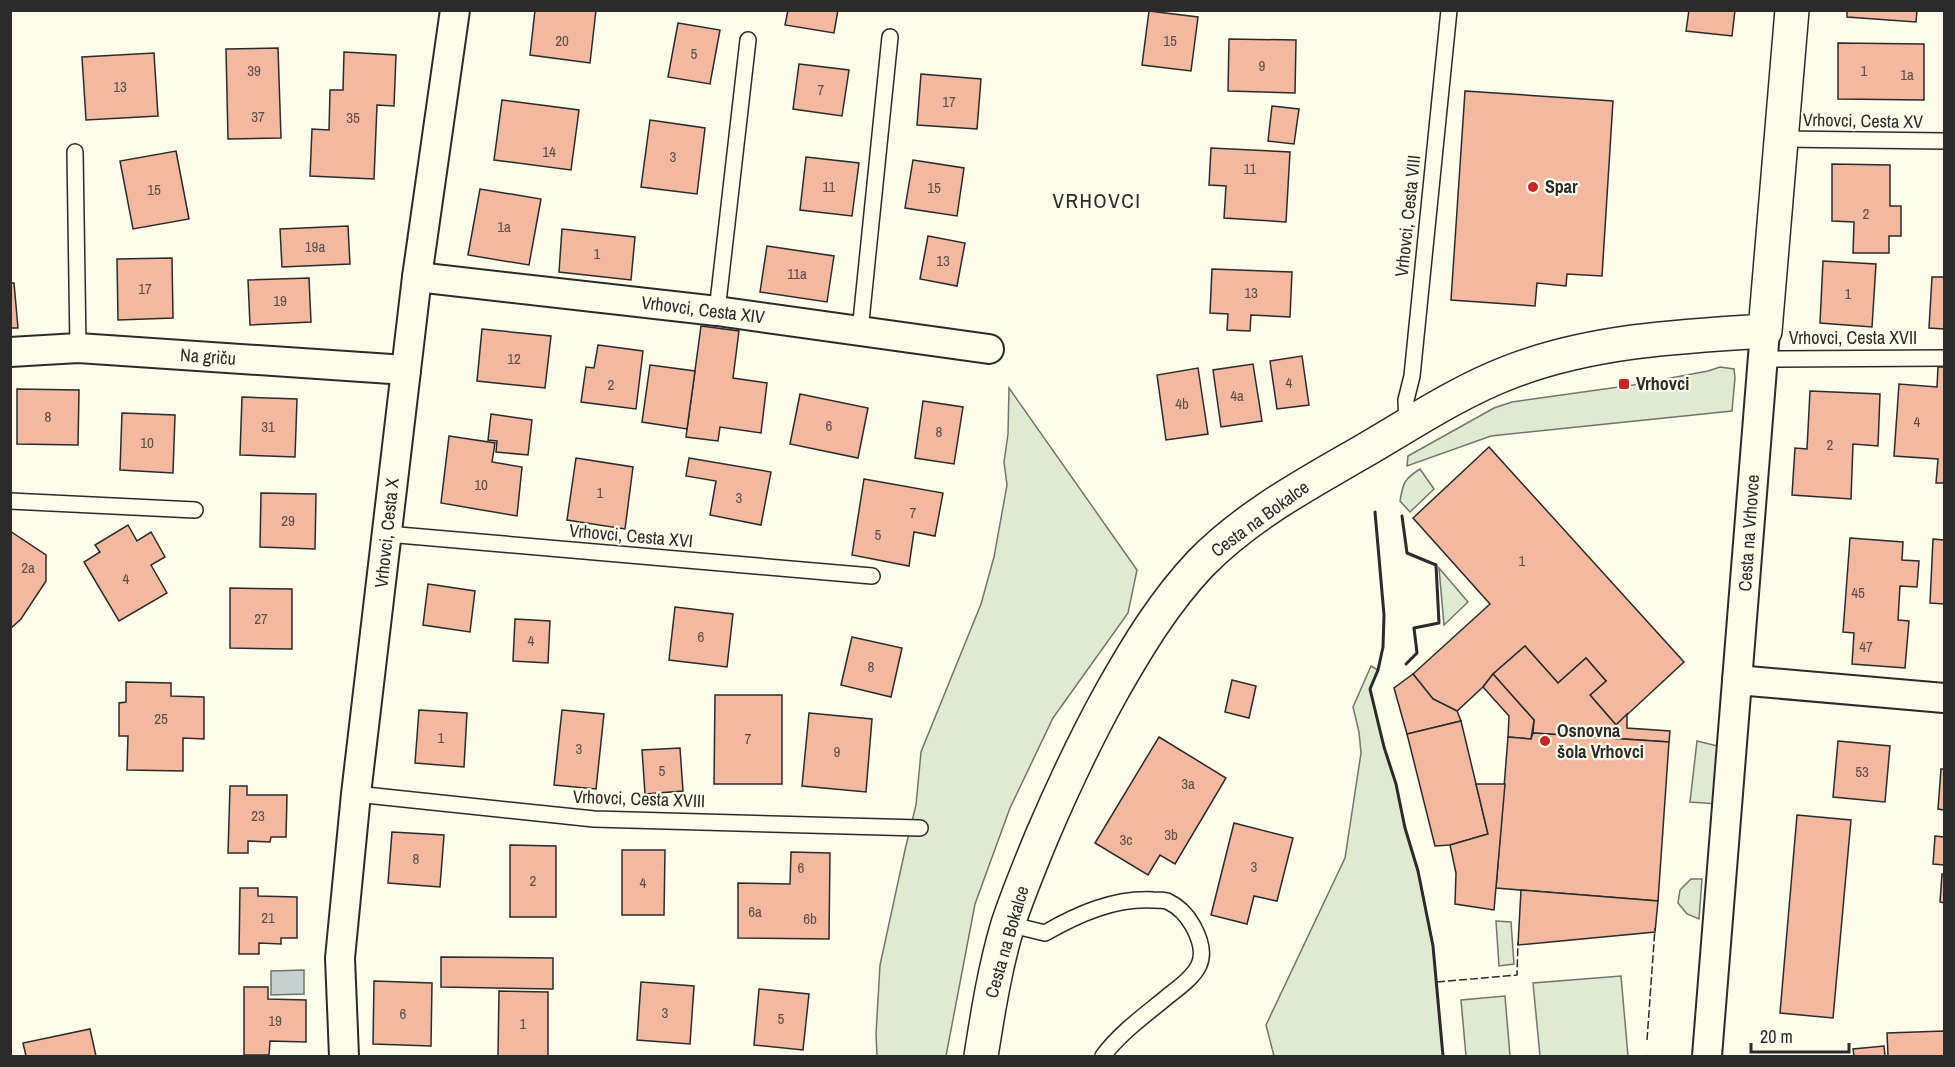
<svg xmlns="http://www.w3.org/2000/svg" width="1955" height="1067" viewBox="0 0 1955 1067" font-family="'Archivo Narrow',sans-serif">
  <style>
    .green { fill: #deebd1; stroke: #74746e; stroke-width: 1.5 }
    .water { fill: #c7d0d0; stroke: #74746e; stroke-width: 1.5 }
    .building { fill: #f2b8a0; stroke: #2b2b2b; stroke-width: 1.5 }
    .lines { fill: none; stroke-linecap: round; stroke-linejoin: round }
    .service-casing { stroke: #2b2b2b; stroke-width: 18 }
    .minor-casing { stroke: #2b2b2b; stroke-width: 32 }
    .tertiary-casing { stroke: #2b2b2b; stroke-width: 36 }
    .service { stroke: #fdfbea; stroke-width: 15 }
    .minor { stroke: #fdfbea; stroke-width: 28 }
    .tertiary { stroke: #fdfbea; stroke-width: 33 }
    .fence { stroke: #2b2b2b; stroke-width: 1.5; stroke-dasharray: 8 3; stroke-linecap: butt }
    .wall { stroke: #2b2b2b; stroke-width: 3 }
    .poi-dot { fill: #c62828; stroke: #fdfbea; stroke-width: 2 }
    .labels { text-anchor: middle; stroke-width: 4.5; stroke-linejoin: round; paint-order: stroke }
    .number-label { font-size: 15px; fill: #5d4e48 }
    .street-label { font-size: 18px; fill: #2b2b2b; stroke: #fdfbea }
    .poi-label { font-size: 18px; font-weight: bold; fill: #2b2b2b; stroke: #fdfbea; text-anchor: start }
    .quarter-label { font-size: 21px; letter-spacing: 1.5px; fill: #2b2b2b; stroke: #fdfbea }
  </style>
  <rect width="100%" height="100%" fill="#fdfbea"/>
  <!-- green -->
  <g class="green">
    <path d="M1720,367L1734,369L1735,378L1732,411L1491,436L1407,466L1408,456L1494,408L1512,402L1633,385L1708,371Z"/>
    <path d="M1009,388L1137,570L1128,613L1053,718L1010,808L975,904L946,1056H877L876,1034L880,965L905,850L916,805L921,752L981,604L994,557L1007,485L1004,462L1008,434Z"/>
    <path d="M1420,469L1434,489L1410,512L1400,501C1403,483 1404,479 1420,469Z"/>
    <path d="M1439,568L1468,602L1444,625Z"/>
    <path d="M1371,666L1378,670L1370,689L1384,747L1396,784L1405,828L1418,871L1433,946L1443,1056H1274L1266,1025L1345,858L1361,753L1359,732L1353,707Z"/>
    <path d="M1697,741L1722,747L1718,804L1690,802Z"/>
    <path d="M1691,879H1702L1699,919L1687,914L1678,903L1680,890Z"/>
    <path d="M1496,921L1511,922L1514,964L1499,966Z"/>
    <path d="M1621,976L1628,1056H1540L1533,983Z"/>
    <path d="M1505,996L1510,1056H1466L1461,1000Z"/>
  </g>
  <!-- water -->
  <path class="water" d="M304,970V994L271,995V971Z"/>
  <!-- building -->
  <g class="building">
    <path d="M535,10H596L590,63L530,55Z"/>
    <path d="M788,10H838L834,33L785,25Z"/>
    <path d="M1689,10H1735L1732,36L1686,31Z"/>
    <path d="M1847,10H1917L1916,22L1847,17Z"/>
    <path d="M1149,11L1198,17L1191,71L1142,65Z"/>
    <path d="M678,23L720,30L710,84L668,77Z"/>
    <path d="M1229,39L1296,40L1295,93L1228,91Z"/>
    <path d="M1838,43L1924,44V100L1838,99Z"/>
    <path d="M278,48L281,138L228,139L226,49Z"/>
    <path d="M344,52L396,55L394,106L377,105L374,179L310,176L312,129L329,130L330,90H343Z"/>
    <path d="M154,53L158,116L86,120L82,57Z"/>
    <path d="M799,64L849,70L842,116L793,109Z"/>
    <path d="M921,74L981,79L977,129L917,125Z"/>
    <path d="M1465,91L1613,101L1602,276L1567,274L1566,286L1537,283L1535,306L1451,300Z"/>
    <path d="M502,100L579,110L571,170L494,160Z"/>
    <path d="M1272,106L1299,109L1294,144L1268,141Z"/>
    <path d="M650,120L705,128L697,194L641,187Z"/>
    <path d="M1211,148L1290,152L1286,222L1224,218L1226,186L1209,185Z"/>
    <path d="M176,151L189,219L133,229L120,161Z"/>
    <path d="M806,157L859,163L852,216L800,210Z"/>
    <path d="M913,160L964,168L957,216L905,208Z"/>
    <path d="M1832,164L1890,165V206H1901V236H1889V253H1853L1854,222L1832,221Z"/>
    <path d="M480,189L541,199L529,265L468,255Z"/>
    <path d="M348,226L350,264L282,267L280,229Z"/>
    <path d="M562,229L635,237L631,280L559,272Z"/>
    <path d="M928,236L965,243L957,286L920,279Z"/>
    <path d="M767,246L834,256L827,302L760,292Z"/>
    <path d="M172,258L173,318L118,320L117,259Z"/>
    <path d="M1823,261L1876,264L1872,327L1820,323Z"/>
    <path d="M1212,269L1292,272L1290,317L1251,315L1250,331L1227,330L1228,314L1210,313Z"/>
    <path d="M1932,277H1944V329L1929,328Z"/>
    <path d="M309,278L311,322L250,325L248,280Z"/>
    <path d="M10,283H14L18,328H10Z"/>
    <path d="M701,326L739,331L733,378L767,383L761,433L720,427L718,441L686,437Z"/>
    <path d="M482,329L551,336L545,388L477,381Z"/>
    <path d="M598,345L643,351L636,409L581,402L586,367L594,368Z"/>
    <path d="M1302,356L1309,405L1277,409L1270,361Z"/>
    <path d="M1253,364L1262,421L1221,427L1213,370Z"/>
    <path d="M650,365L695,371L687,429L642,422Z"/>
    <path d="M1938,367H1944V483H1936L1938,459L1894,456L1899,384L1937,387Z"/>
    <path d="M1198,368L1208,434L1166,440L1157,375Z"/>
    <path d="M17,389L79,390L78,445L17,444Z"/>
    <path d="M1810,391L1880,394L1878,446L1853,444L1851,499L1792,495L1795,448L1807,449Z"/>
    <path d="M800,394L868,408L858,458L790,444Z"/>
    <path d="M242,397L297,399L295,457L240,455Z"/>
    <path d="M923,401L963,407L954,464L915,458Z"/>
    <path d="M122,413L175,415L173,473L120,470Z"/>
    <path d="M491,414L532,420L528,455L496,452L497,441L488,440Z"/>
    <path d="M449,436L495,443L492,462L522,467L517,516L441,503Z"/>
    <path d="M1489,447L1684,662L1616,725L1590,695L1606,681L1586,658L1558,683L1525,646L1493,674L1483,687L1457,711L1433,699L1413,674L1490,604L1413,518Z"/>
    <path d="M576,458L633,467L625,529L567,520Z"/>
    <path d="M689,458L771,472L761,525L710,515L716,481L686,476Z"/>
    <path d="M864,479L943,493L935,536L914,532L909,566L852,555Z"/>
    <path d="M261,493L316,494L315,549L260,547Z"/>
    <path d="M128,525L137,541L151,532L165,557L151,565L167,593L119,621L84,562L100,552L95,545Z"/>
    <path d="M10,531L46,555V581L21,619L10,629Z"/>
    <path d="M1850,538L1903,542L1902,560L1919,561L1917,587L1900,586L1898,620L1909,621L1905,668L1852,664L1854,633L1843,632Z"/>
    <path d="M1933,539L1944,540V604L1930,603Z"/>
    <path d="M428,584L475,591L470,632L423,625Z"/>
    <path d="M230,588L292,589V649L230,648Z"/>
    <path d="M675,607L733,614L727,667L669,660Z"/>
    <path d="M515,619L550,621L548,663L513,661Z"/>
    <path d="M852,637L902,648L891,697L841,685Z"/>
    <path d="M1525,646L1558,683L1586,658L1606,681L1590,695L1616,725L1627,714V728L1670,731L1669,742L1533,733L1534,720L1493,674Z"/>
    <path d="M1413,674L1433,699L1457,711L1461,721L1407,734L1394,688Z"/>
    <path d="M1493,674L1534,720L1531,739L1508,737L1509,716L1483,687Z"/>
    <path d="M1232,680L1256,686L1249,718L1225,712Z"/>
    <path d="M126,682L171,683V696L204,697V739L183,738V771L127,770L128,736H119V703L126,702Z"/>
    <path d="M715,695H782V784H714Z"/>
    <path d="M419,710L467,713L464,767L415,763Z"/>
    <path d="M562,710L604,714L596,789L554,785Z"/>
    <path d="M809,713L872,719L866,792L802,786Z"/>
    <path d="M1461,721L1488,834L1450,845L1435,846L1407,734Z"/>
    <path d="M1533,733L1669,742L1658,901L1496,888L1508,737L1531,739Z"/>
    <path d="M1159,737L1226,778L1175,864L1160,855L1148,875L1095,843Z"/>
    <path d="M1838,741L1890,746L1885,802L1833,797Z"/>
    <path d="M680,748L683,791L645,794L642,750Z"/>
    <path d="M1941,769H1944V810L1938,809Z"/>
    <path d="M1476,784H1505L1494,910L1455,904L1456,873L1450,845L1488,834Z"/>
    <path d="M230,786H247V795H287L286,837H271L270,842L248,841V853H228Z"/>
    <path d="M1797,815L1851,820L1833,1018L1780,1013Z"/>
    <path d="M1234,823L1293,838L1277,901L1254,896L1247,924L1211,915Z"/>
    <path d="M392,832L444,835L440,887L388,883Z"/>
    <path d="M1935,836L1944,837V865L1933,864Z"/>
    <path d="M510,845L556,846V917H510Z"/>
    <path d="M622,850H665L664,915H622Z"/>
    <path d="M791,852L830,853L829,939L738,938V883L790,884Z"/>
    <path d="M1942,874H1944V903L1940,902Z"/>
    <path d="M240,888H258V896L297,897V938H281V944L259,943V954H239Z"/>
    <path d="M1521,890L1658,901L1655,932L1518,945Z"/>
    <path d="M441,957L553,958V989L441,987Z"/>
    <path d="M374,981L432,983L431,1046L373,1044Z"/>
    <path d="M641,982L694,986L690,1044L637,1040Z"/>
    <path d="M244,987H268V999L306,1000V1042L270,1041L269,1055H244Z"/>
    <path d="M759,989L809,994L803,1050L754,1045Z"/>
    <path d="M499,991L548,992V1056H498Z"/>
    <path d="M90,1029L96,1056H26L23,1043Z"/>
    <path d="M1944,1031V1056H1888L1887,1033Z"/>
    <path d="M1884,1046L1885,1056H1854L1853,1049Z"/>
  </g>
  <g class="lines">
    <defs>
      <g id="service">
        <path d="M1781,139L1944,141"/>
        <path d="M75,152L78,348"/>
        <path d="M717,311L748,40"/>
        <path d="M860,331L890,37"/>
        <path d="M1762,359L1944,358"/>
        <path d="M1407,425L1406,400L1412,376L1449,10"/>
        <path d="M10,501L195,510"/>
        <path d="M387,534L872,576"/>
        <path d="M356,794L594,819L920,828"/>
        <path d="M1008,924L1045,933C1078,914 1114,898 1153,900C1157,900 1163,900 1167,901C1178,906 1187,915 1193,926C1199,937 1205,952 1199,965C1193,978 1178,988 1167,997C1145,1015 1120,1033 1103,1056"/>
      </g>
      <g id="minor">
        <path d="M417,277L717,311L989,349"/>
        <path d="M10,352L78,348L406,370"/>
        <path d="M1737,680L1944,698"/>
        <path d="M344,1056L340,958L356,794L417,277L455,10"/>
        <path d="M1707,1056L1765,331"/>
      </g>
      <path id="tertiary" d="M981,1056C988,1012 995,967 1008,924C1018,894 1030,865 1042,836C1063,787 1085,740 1111,693C1137,647 1164,602 1201,563C1245,518 1301,487 1355,456C1406,427 1455,393 1510,372C1590,341 1680,336 1765,331L1792,10"/>
    </defs>
    <!-- service casing -->
    <use href="#service" class="service-casing"/>
    <!-- minor casing -->
    <use href="#minor" class="minor-casing"/>
    <!-- tertiary casing -->
    <use href="#tertiary" class="tertiary-casing"/>
    <!-- service -->
    <use href="#service" class="service"/>
    <!-- minor -->
    <use href="#minor" class="minor"/>
    <!-- tertiary -->
    <use href="#tertiary" class="tertiary"/>
    <!-- fence -->
    <g class="fence">
      <path d="M1437,982L1517,975L1518,942"/>
      <path d="M1647,1040L1655,928"/>
      <path d="M1646,1055L1647,1056"/>
    </g>
    <!-- wall -->
    <g class="wall">
      <path d="M1375,512L1384,615L1383,647L1378,670L1370,689L1384,747L1396,784L1405,828L1418,871L1433,946L1443,1056"/>
      <path d="M1402,516L1407,553L1436,565L1439,623L1414,628L1417,653L1406,664"/>
    </g>
  </g>
  <!-- markers -->
  <g class="poi-dot">
    <circle cx="1533" cy="187" r="6"/>
    <rect x="1618" y="378" width="12" height="12" rx="3"/>
    <circle cx="1545" cy="741" r="6"/>
  </g>
  <g class="labels">
    <!-- number labels -->
    <g class="number-label">
      <text x="562" y="46">20</text>
      <text x="1170" y="46">15</text>
      <text x="694" y="59">5</text>
      <text x="1262" y="71">9</text>
      <text x="254" y="76">39</text>
      <text x="1864" y="76">1</text>
      <text x="1907" y="80">1a</text>
      <text x="120" y="92">13</text>
      <text x="821" y="95">7</text>
      <text x="949" y="107">17</text>
      <text x="258" y="122">37</text>
      <text x="353" y="123">35</text>
      <text x="549" y="157">14</text>
      <text x="673" y="162">3</text>
      <text x="1250" y="174">11</text>
      <text x="829" y="192">11</text>
      <text x="934" y="193">15</text>
      <text x="154" y="195">15</text>
      <text x="1866" y="219">2</text>
      <text x="504" y="232">1a</text>
      <text x="315" y="252">19a</text>
      <text x="597" y="259">1</text>
      <text x="943" y="266">13</text>
      <text x="797" y="279">11a</text>
      <text x="145" y="294">17</text>
      <text x="1251" y="298">13</text>
      <text x="1848" y="299">1</text>
      <text x="280" y="306">19</text>
      <text x="514" y="364">12</text>
      <text x="1289" y="388">4</text>
      <text x="611" y="390">2</text>
      <text x="1237" y="401">4a</text>
      <text x="1182" y="409">4b</text>
      <text x="48" y="422">8</text>
      <text x="1917" y="427">4</text>
      <text x="829" y="431">6</text>
      <text x="268" y="432">31</text>
      <text x="939" y="437">8</text>
      <text x="147" y="448">10</text>
      <text x="1830" y="450">2</text>
      <text x="481" y="490">10</text>
      <text x="600" y="498">1</text>
      <text x="739" y="503">3</text>
      <text x="913" y="518">7</text>
      <text x="288" y="526">29</text>
      <text x="878" y="540">5</text>
      <text x="1522" y="566">1</text>
      <text x="28" y="573">2a</text>
      <text x="126" y="584">4</text>
      <text x="1858" y="598">45</text>
      <text x="261" y="624">27</text>
      <text x="701" y="642">6</text>
      <text x="531" y="646">4</text>
      <text x="1866" y="652">47</text>
      <text x="871" y="672">8</text>
      <text x="161" y="724">25</text>
      <text x="441" y="743">1</text>
      <text x="748" y="744">7</text>
      <text x="579" y="754">3</text>
      <text x="837" y="757">9</text>
      <text x="662" y="776">5</text>
      <text x="1862" y="777">53</text>
      <text x="1188" y="789">3a</text>
      <text x="258" y="821">23</text>
      <text x="1171" y="840">3b</text>
      <text x="1126" y="845">3c</text>
      <text x="416" y="864">8</text>
      <text x="1254" y="872">3</text>
      <text x="801" y="873">6</text>
      <text x="533" y="886">2</text>
      <text x="643" y="888">4</text>
      <text x="755" y="917">6a</text>
      <text x="268" y="923">21</text>
      <text x="810" y="924">6b</text>
      <text x="665" y="1018">3</text>
      <text x="403" y="1019">6</text>
      <text x="781" y="1024">5</text>
      <text x="275" y="1026">19</text>
      <text x="523" y="1029">1</text>
    </g>
    <!-- street labels -->
    <g class="street-label">
      <text transform="translate(1863 121) rotate(1)" y="6">Vrhovci, Cesta XV</text>
      <text transform="translate(1408 216) rotate(-84)" y="6">Vrhovci, Cesta VIII</text>
      <text transform="translate(703 310) rotate(7)" y="6">Vrhovci, Cesta XIV</text>
      <text x="1853" y="344">Vrhovci, Cesta XVII</text>
      <text transform="translate(208 357) rotate(4)" y="6">Na griču</text>
      <text transform="translate(1260 519) rotate(-36)" y="6">Cesta na Bokalce</text>
      <text transform="translate(387 533) rotate(-84)" y="6">Vrhovci, Cesta X</text>
      <text transform="translate(1749 533) rotate(-86)" y="6">Cesta na Vrhovce</text>
      <text transform="translate(631 536) rotate(5)" y="6">Vrhovci, Cesta XVI</text>
      <text transform="translate(639 799) rotate(2)" y="6">Vrhovci, Cesta XVIII</text>
      <text transform="translate(1007 942) rotate(-74)" y="6">Cesta na Bokalce</text>
    </g>
    <!-- poi labels -->
    <g class="poi-label">
      <text x="1545" y="193">Spar</text>
      <text x="1636" y="390">Vrhovci</text>
      <text x="1557" y="737">Osnovna<tspan x="1557" dy="21">šola Vrhovci</tspan></text>
    </g>
    <!-- quarter labels -->
    <g class="quarter-label">
      <text x="1097" y="208">VRHOVCI</text>
    </g>
  </g>
  <!-- border -->
  <rect width="1955" height="1067" fill="none" stroke="#2b2b2b" stroke-width="24"/>
  <!-- scale -->
  <path d="M1751 1043v9h98v-9" fill="none" stroke="#2b2b2b" stroke-width="3"/>
  <text x="1760" y="1043" font-size="18" fill="#2b2b2b" stroke="#fdfbea" stroke-width="4.5" paint-order="stroke">20 m</text>
</svg>
